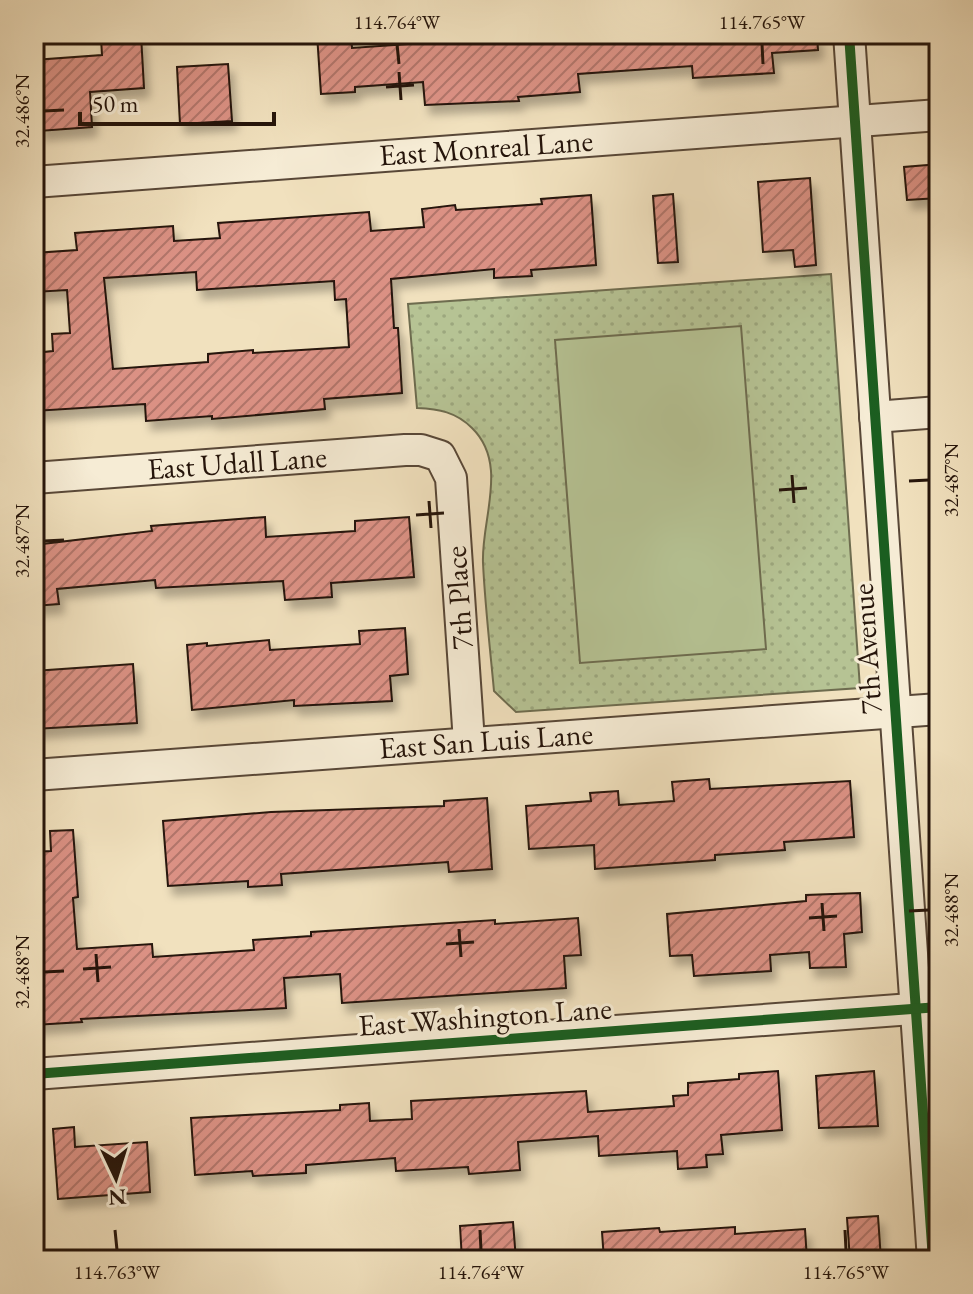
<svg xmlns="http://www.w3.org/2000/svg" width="973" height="1294" viewBox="0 0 973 1294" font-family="'EB Garamond',serif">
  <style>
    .park { fill: url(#park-dots); stroke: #6e6c4f; stroke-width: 2 }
    .pitch { fill: #b6c394; stroke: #6e6c4f; stroke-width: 2 }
    .building { fill: url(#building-hatch); stroke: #25140a; stroke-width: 2; fill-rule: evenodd; filter: url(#shadow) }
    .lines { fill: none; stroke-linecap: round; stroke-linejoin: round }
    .minor-casing { stroke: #584737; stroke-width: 34 }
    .minor { stroke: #f6ecd5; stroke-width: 30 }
    .cycleway-casing { stroke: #f6ecd5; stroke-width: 15 }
    .cycleway { stroke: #1b5e20; stroke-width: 10 }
    .ticks { fill: none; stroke: #25140a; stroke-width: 3 }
    .labels { text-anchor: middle; stroke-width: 6; stroke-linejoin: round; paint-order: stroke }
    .street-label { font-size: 30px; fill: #25140a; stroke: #f6ecd5 }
    .neatline { fill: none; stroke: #25140a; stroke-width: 3 }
    .ticks-label { font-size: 20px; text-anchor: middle; fill: #25140a }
  </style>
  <defs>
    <pattern id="park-dots" width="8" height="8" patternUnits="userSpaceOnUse" patternTransform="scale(2)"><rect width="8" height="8" fill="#b6c394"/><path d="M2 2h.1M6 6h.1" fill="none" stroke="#9ca77e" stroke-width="1.8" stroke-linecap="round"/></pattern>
    <pattern id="building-hatch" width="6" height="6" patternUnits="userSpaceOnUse" patternTransform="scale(2)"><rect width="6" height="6" fill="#db9184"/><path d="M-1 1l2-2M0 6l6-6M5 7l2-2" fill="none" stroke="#b1756a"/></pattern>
    <filter id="shadow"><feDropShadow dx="5" dy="9" stdDeviation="4" flood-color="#0004"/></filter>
  </defs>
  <rect width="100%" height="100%" fill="#f1e1be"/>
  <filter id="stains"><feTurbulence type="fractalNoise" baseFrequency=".0025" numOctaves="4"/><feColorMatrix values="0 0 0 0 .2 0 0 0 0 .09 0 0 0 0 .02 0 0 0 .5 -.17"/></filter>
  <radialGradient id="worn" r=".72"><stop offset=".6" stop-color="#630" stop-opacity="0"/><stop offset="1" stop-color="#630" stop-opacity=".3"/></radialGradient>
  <!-- park -->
  <path class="park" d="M831,274L860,688L516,712L494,691C490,648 485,605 483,563C481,519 509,464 472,428C456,412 439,409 417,408L408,304Z"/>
  <!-- pitch -->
  <path class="pitch" d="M741,326L766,649L580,663L555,340Z"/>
  <!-- building -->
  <g class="building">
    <path d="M317,34H351L352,48L465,40L464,34H817L818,50L772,53L774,73L693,78L692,66L578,74L580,92L518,97L519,101L425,105L423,82L355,87V92L321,94Z"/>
    <path d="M141,35L144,88L90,92L92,127L39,131L34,60L102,55L101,38Z"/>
    <path d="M228,64L232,121L180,124L177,67Z"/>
    <path d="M939,164V198L907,200L904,167Z"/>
    <path d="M810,178L816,265L795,267L793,250L763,252L758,182Z"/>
    <path d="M673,194L678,262L658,263L653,196Z"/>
    <path d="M591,195L596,265L531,270L532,276L494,278V269L391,279L394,328H398L402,393L324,399L325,409L212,419V416L146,421L145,404L34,411V353L53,351L52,334L70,333L67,290L34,292V253L77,250L75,233L173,226L174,241L220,238L218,223L369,212L371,231L424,227L422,209L455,205L456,210L542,204L541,199ZM196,272L197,290L334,281L335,300L346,299L349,347L253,353V350L208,354V362L113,369L104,278Z"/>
    <path d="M265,517L266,537L355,531V521L409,517L414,577L331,583L332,597L285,600L283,581L156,588L155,580L57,589L59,604L34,606V545L152,531L151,526Z"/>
    <path d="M405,628L408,674L390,676L392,701L294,706V700L192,710L187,645L207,643V646L269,640L270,650L360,644L359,631Z"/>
    <path d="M133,664L137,723L34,729V671Z"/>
    <path d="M709,779L710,789L850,781L854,837L784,842L785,850L715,855V860L595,869L594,845L529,849L526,806L591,801L590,793L618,791L619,805L674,801L672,782Z"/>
    <path d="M487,798L492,869L449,872L448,862L281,874L282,885L248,887V881L168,886L163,821L271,812L444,806V801Z"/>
    <path d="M73,830L78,897L73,898L77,949L152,944L153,957L254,950L253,940L311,936V932L495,920V924L578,918L581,955L564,956L566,988L342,1003L340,974L284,978L286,1008L81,1019L82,1022L34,1025V964L42,963L38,900H34V852L51,851L50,831Z"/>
    <path d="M860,893L862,932L844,934L846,967L810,968L809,952L770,955L771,971L694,976L692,955L670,956L667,914L806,901V895Z"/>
    <path d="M778,1071L782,1130L721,1135L723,1154L706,1155L707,1167L678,1169L677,1151L599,1156L598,1136L518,1142L520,1170L469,1174L468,1167L396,1171L395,1158L306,1165V1173L253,1176L252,1171L195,1175L191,1118L340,1110V1105L369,1103L370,1121L412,1119L411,1101L586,1091L588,1112L674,1106L673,1096L688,1095V1083L739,1079V1074Z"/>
    <path d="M874,1071L878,1126L819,1128L816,1076Z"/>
    <path d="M74,1127L75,1147L147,1142L150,1192L58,1199L53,1129Z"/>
    <path d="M878,1216L881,1260H850L847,1218Z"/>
    <path d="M513,1222L516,1260H462L460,1226Z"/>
    <path d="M735,1227V1234L805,1229L807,1260H604L602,1232L659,1228L660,1232Z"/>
  </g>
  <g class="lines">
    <defs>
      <g id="minor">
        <path d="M849,34L933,1260"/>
        <path d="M34,182L939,115"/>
        <path d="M875,417L939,412"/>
        <path d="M34,478L405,450H421L440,456L451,478L469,742"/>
        <path d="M34,775L939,709"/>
        <path d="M34,1074L939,1007"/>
      </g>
    </defs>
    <!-- minor casing -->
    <use href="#minor" class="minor-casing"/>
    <!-- minor -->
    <use href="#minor" class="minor"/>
    <defs>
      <g id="cycleway">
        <path d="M849,34L933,1260"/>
        <path d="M34,1074L939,1007"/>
      </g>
    </defs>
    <!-- cycleway casing -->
    <use href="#cycleway" class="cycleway-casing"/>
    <!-- cycleway -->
    <use href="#cycleway" class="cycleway"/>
  </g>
  <!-- ticks -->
  <path class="ticks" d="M397,44L399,64M762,44L763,64M399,72L401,100M386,87L414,85M44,111L64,110M792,475L794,503M909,481L929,480M779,490L807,488M429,501L431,528M416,515L444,513M44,541L64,540M822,903L824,931M909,911L929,910M809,918L837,916M459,929L461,957M446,944L474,942M96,954L98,982M83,969L111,967M44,972L64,971M115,1230L117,1250M480,1230L481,1250M845,1230L846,1250"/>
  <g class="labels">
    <!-- street labels -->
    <g class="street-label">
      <text transform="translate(486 148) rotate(-4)" y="10">East Monreal Lane</text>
      <text transform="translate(237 463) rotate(-4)" y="10">East Udall Lane</text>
      <text transform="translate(459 598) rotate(-94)" y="10">7th Place</text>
      <text transform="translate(867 649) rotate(-94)" y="10">7th Avenue</text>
      <text transform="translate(486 741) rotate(-4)" y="10">East San Luis Lane</text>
      <text transform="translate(485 1017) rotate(-4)" y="10">East Washington Lane</text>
    </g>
  </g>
  <!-- margin -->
  <rect width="973" height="1294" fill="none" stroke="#f1e1be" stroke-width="88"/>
  <!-- north arrow -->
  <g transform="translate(116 1178) rotate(176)" stroke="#f6ecd5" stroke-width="6" paint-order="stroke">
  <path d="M0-6L14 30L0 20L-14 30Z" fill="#25140a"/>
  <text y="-12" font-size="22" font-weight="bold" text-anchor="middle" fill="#25140a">N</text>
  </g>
  <!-- scale -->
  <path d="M80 112v12h194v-12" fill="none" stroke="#25140a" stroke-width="4"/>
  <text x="92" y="112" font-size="24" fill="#25140a" stroke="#f6ecd5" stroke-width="6" paint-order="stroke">50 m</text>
  <rect x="44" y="44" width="885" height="1206" class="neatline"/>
  <g class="ticks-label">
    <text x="397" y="29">114.764°W</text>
    <text x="762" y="29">114.765°W</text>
    <text transform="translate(22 111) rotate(-90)" y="7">32.486°N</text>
    <text transform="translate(951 480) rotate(-90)" y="7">32.487°N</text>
    <text transform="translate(22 541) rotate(-90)" y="7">32.487°N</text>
    <text transform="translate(951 910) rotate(-90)" y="7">32.488°N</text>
    <text transform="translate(22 972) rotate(-90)" y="7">32.488°N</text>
    <text x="117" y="1279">114.763°W</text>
    <text x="481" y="1279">114.764°W</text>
    <text x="846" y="1279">114.765°W</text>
  </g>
  <rect width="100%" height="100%" filter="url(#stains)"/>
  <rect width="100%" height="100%" fill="url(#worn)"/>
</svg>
